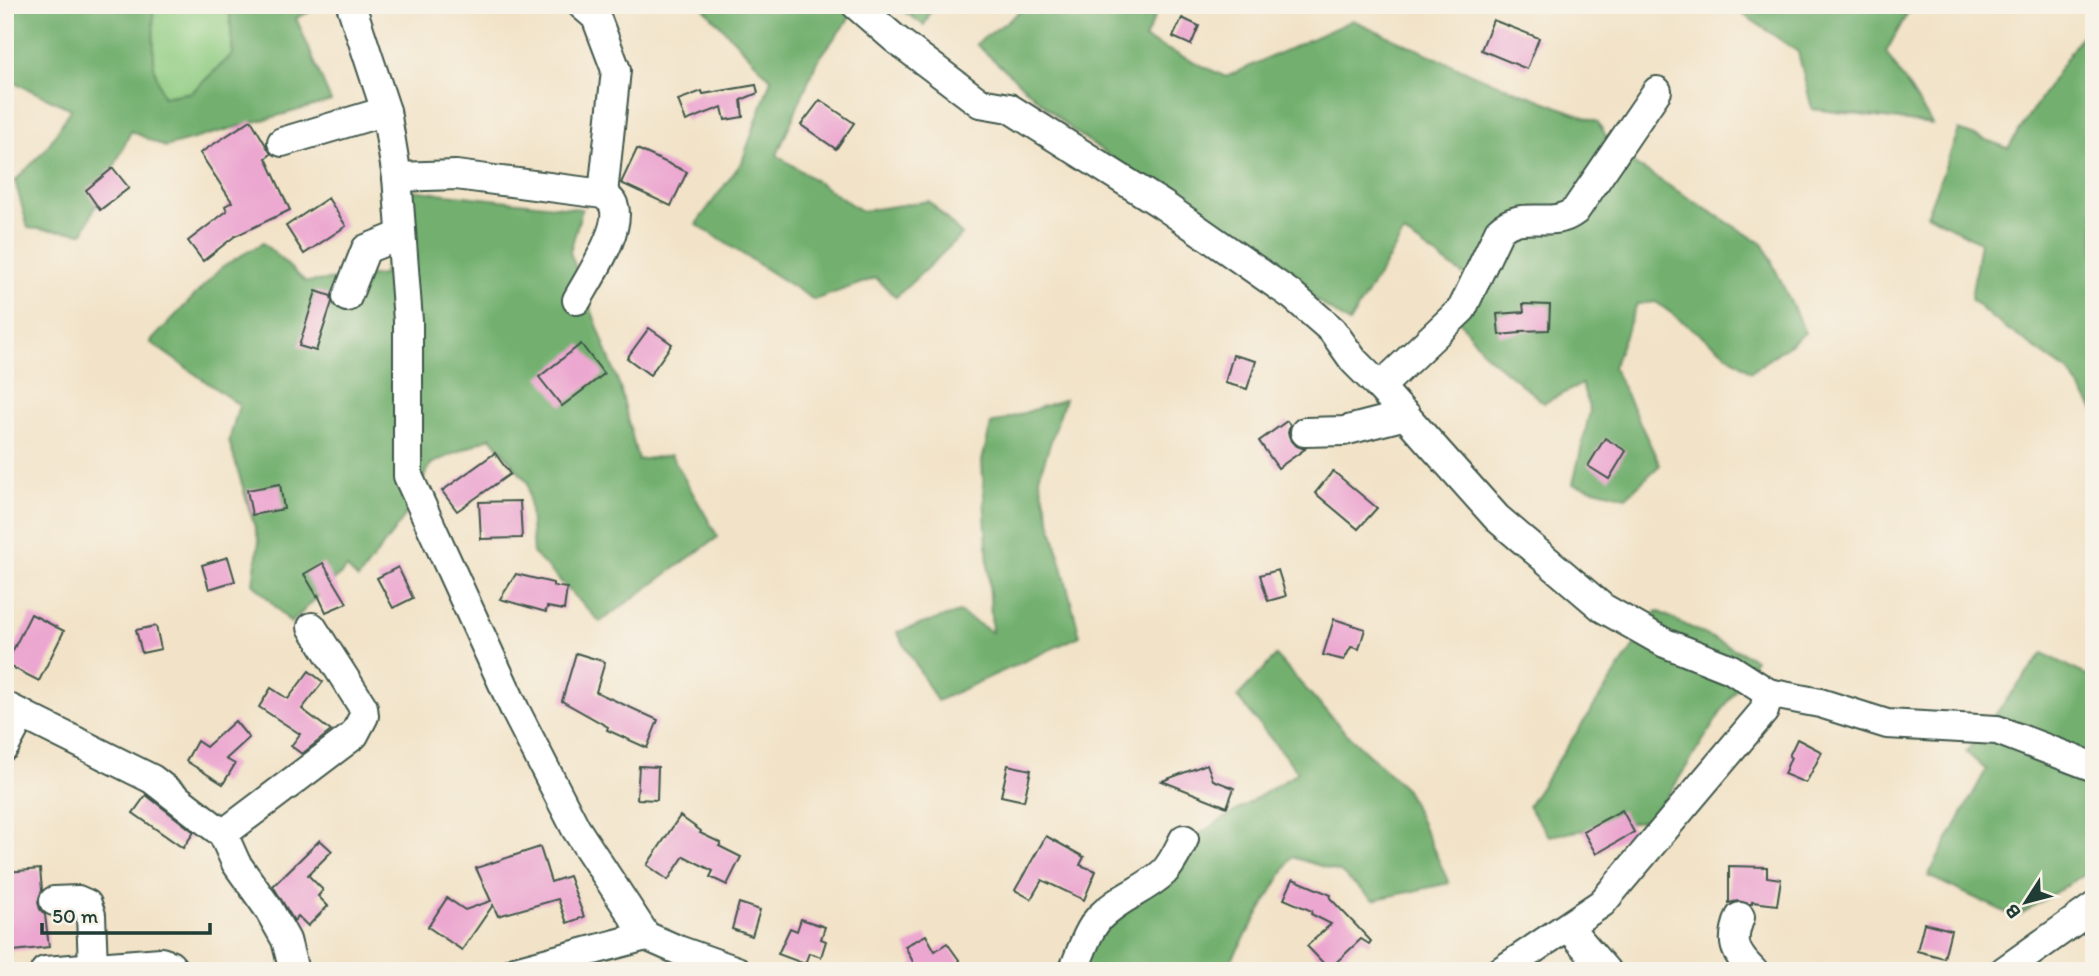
<svg xmlns="http://www.w3.org/2000/svg" width="2099" height="976" viewBox="0 0 2099 976" font-family="Itim,sans-serif">
  <style>
    .green { fill: #8fcc81; stroke: #57845a; stroke-width: 2 }
    .forest { fill: #73b06f; stroke: #497652; stroke-width: 2 }
    .building { fill: #eca7d0 }
    .lines { fill: none; stroke-linecap: round; stroke-linejoin: round }
    .minor-casing { stroke: #3f564a; stroke-width: 32 }
    .minor { stroke: #fff; stroke-width: 28 }
  </style>
  <rect width="100%" height="100%" fill="#f7f3e8"/>
  <filter id="ink" filterUnits="userSpaceOnUse"><feTurbulence type="fractalNoise" baseFrequency=".0143" numOctaves="2"/><feDisplacementMap in="SourceGraphic" scale="14" xChannelSelector="R" yChannelSelector="G"/><feConvolveMatrix kernelMatrix="1 2 1 2 8 2 1 2 1" color-interpolation-filters="sRGB"/></filter>
  <filter id="wash" filterUnits="userSpaceOnUse"><feTurbulence type="fractalNoise" baseFrequency=".00686" numOctaves="4" result="noise"/><feDisplacementMap in="SourceGraphic" scale="28" xChannelSelector="R" yChannelSelector="G"/><feGaussianBlur stdDeviation="1.57" result="paint"/><feColorMatrix in="noise" values="0 0 0 0 0 0 0 0 0 0 0 0 0 0 0 0 0 1.4 0 .05"/><feComposite in="paint" operator="in"/></filter>
  <g filter="url(#wash)">
    <rect width="100%" height="100%" fill="#f2e3c8"/>
    <!-- green -->
    <path class="green" d="M153,5H229L233,54L192,92L163,97L154,68Z"/>
    <!-- forest -->
    <g class="forest">
      <path d="M5,5H153L154,68L163,97L192,92L233,54L229,5H325L296,18L331,101L165,147L131,131L83,233L28,228L15,181L46,149L71,109L5,78Z"/>
      <path d="M701,5H859L816,63L777,155L861,211L929,201L962,235L896,297L876,278L814,300L696,224L742,162L771,79Z"/>
      <path d="M894,5H934L924,25Z"/>
      <path d="M1029,5H1160L1145,39L1226,77L1353,20L1470,73L1598,122L1615,152L1764,245L1805,333L1751,372L1656,302L1637,304L1613,367L1660,465L1626,497L1573,484L1590,411L1582,384L1544,403L1485,354L1455,315L1469,279L1404,233L1349,323L1071,129L976,44Z"/>
      <path d="M1730,5H1912L1886,52L1932,124L1812,109L1798,52Z"/>
      <path d="M2094,16V410L2070,373L1992,318L1971,299L1980,242L1927,214L1959,130L2008,148Z"/>
      <path d="M410,190L582,209L570,252L620,387L638,460L671,455L718,537L600,622L533,553L528,483L491,437L431,464L403,519L358,579L347,568L291,623L253,583L259,541L229,441L239,405L150,342L223,266L263,243L306,282L383,275Z"/>
      <path d="M1065,399L1039,477L1080,636L937,701L897,632L959,612L992,632L982,461L991,424Z"/>
      <path d="M1657,611L1755,659L1653,819L1549,836L1528,806Z"/>
      <path d="M2043,653L2094,679V868L2016,917L1928,876L1986,770L1966,752Z"/>
      <path d="M1276,656L1344,731L1406,789L1449,883L1373,900L1340,872L1292,857L1225,971H1067L1185,843L1298,772L1237,697Z"/>
    </g>
    <g id="blocks">
      <!-- building -->
      <g class="building">
        <path d="M1182,18L1199,26L1191,45L1173,37Z"/>
        <path d="M1493,20L1539,38L1527,69L1481,50Z"/>
        <path d="M756,85L758,93L741,100L743,117L725,120L722,107L686,121L678,100L702,91L703,94Z"/>
        <path d="M820,100L854,123L836,149L801,125Z"/>
        <path d="M251,120L271,154L266,158L290,210L235,236L203,261L188,241L227,211L225,206L232,202L200,153Z"/>
        <path d="M637,149L687,172L671,206L621,183Z"/>
        <path d="M113,168L129,188L100,210L86,190Z"/>
        <path d="M328,198L346,226L304,254L286,226Z"/>
        <path d="M316,291L331,296L332,302L316,351L299,346Z"/>
        <path d="M1523,304L1550,305L1549,330L1520,331V333L1499,335L1497,314L1524,312Z"/>
        <path d="M649,328L672,344L650,375L627,358Z"/>
        <path d="M581,344L604,374L562,406L539,377Z"/>
        <path d="M1233,355L1256,361L1247,389L1225,383Z"/>
        <path d="M1287,421L1290,425L1288,433L1291,441L1297,446L1305,449L1278,468L1259,441Z"/>
        <path d="M1605,438L1626,451L1609,479L1588,466Z"/>
        <path d="M495,453L510,474L457,511L442,491Z"/>
        <path d="M1333,471L1377,508L1358,529L1315,493Z"/>
        <path d="M280,484L284,509L252,515L247,490Z"/>
        <path d="M520,501L522,538L481,539L479,502Z"/>
        <path d="M228,557L235,581L209,589L202,565Z"/>
        <path d="M323,563L347,603L326,612L318,595L317,596L304,574Z"/>
        <path d="M398,567L413,598L393,608L377,578Z"/>
        <path d="M1278,570L1286,596L1268,601L1260,575Z"/>
        <path d="M516,574L553,583V586L567,588L564,610L547,607L546,612L500,599Z"/>
        <path d="M31,614L64,631L39,681L6,664Z"/>
        <path d="M1334,619L1365,629L1359,649L1351,647L1344,660L1323,655Z"/>
        <path d="M156,626L161,649L142,653L136,630Z"/>
        <path d="M576,653L605,662L596,692L658,720L647,748L607,730L608,727L562,701Z"/>
        <path d="M309,671L323,682L302,709L331,731L302,754L291,746L300,734L259,707L271,688L288,699Z"/>
        <path d="M235,721L249,738L226,759L235,764L223,784L186,761L197,741L206,747Z"/>
        <path d="M1797,739L1822,752L1806,783L1784,774L1791,757L1789,756Z"/>
        <path d="M1207,764L1213,780L1234,788L1227,807L1162,781Z"/>
        <path d="M1008,765L1031,770L1024,801L1001,796Z"/>
        <path d="M639,766L658,767L657,800L637,799Z"/>
        <path d="M146,795L194,832L183,848L133,813Z"/>
        <path d="M1622,810L1634,832L1596,854L1583,831Z"/>
        <path d="M680,816L701,831L700,833L721,843L719,846L741,857L727,885L710,877L713,871L684,856L668,880L647,865Z"/>
        <path d="M1046,836L1084,857L1080,865L1096,871L1084,900L1042,880L1031,899L1015,890Z"/>
        <path d="M320,840L332,851L308,875L323,890L318,896L328,906L308,926L298,916L294,921L273,886Z"/>
        <path d="M540,847L551,882L569,876L584,917L567,923L558,899L498,916L493,905L462,950L428,927L447,898L465,910L491,901L476,868Z"/>
        <path d="M1729,866L1767,867V877L1781,879L1777,905L1752,902V904H1749L1738,901L1729,903Z"/>
        <path d="M40,869L42,890L38,902L40,909L45,915L49,947L5,952V907L11,906L7,872Z"/>
        <path d="M1293,879L1331,895L1330,898L1371,941L1369,944L1361,939L1329,969L1307,946L1331,924L1311,914L1312,911L1284,899Z"/>
        <path d="M739,903L760,910L752,936L732,929Z"/>
        <path d="M801,919L825,927L821,939L826,941L821,957L809,953L805,964L778,954L790,928L797,931Z"/>
        <path d="M1924,923L1951,930L1944,958L1917,951Z"/>
        <path d="M926,935L935,951L947,943L967,971H904L914,964L905,946Z"/>
      </g>
    </g>
  </g>
  <g filter="url(#ink)">
    <use href="#blocks" fill-opacity="0" stroke="#3f564a" stroke-width="2"/>
    <g class="lines">
      <defs>
        <g id="minor">
          <path d="M351,5L386,111L397,177L408,321V476L515,710L576,829L646,936L678,950L737,971"/>
          <path d="M582,5L596,17L616,70L603,194"/>
          <path d="M856,5L894,38L980,103L1009,108L1163,205L1293,296L1332,330L1354,361L1380,387L1497,518L1603,608L1665,643L1731,669L1768,693L1820,703L1887,724L1997,730L2094,767"/>
          <path d="M282,142L386,111"/>
          <path d="M397,177L456,175L603,194C606,197 610,199 612,202C626,225 588,279 577,300"/>
          <path d="M347,297L366,249L401,235"/>
          <path d="M1380,387L1462,309L1499,231C1522,208 1551,230 1575,211L1657,91"/>
          <path d="M1305,432L1344,431L1406,415"/>
          <path d="M5,706L152,779L223,834L236,863L268,908L286,940L294,971"/>
          <path d="M5,746L22,714"/>
          <path d="M223,834L354,735L364,716L363,707L312,627"/>
          <path d="M54,901L78,900L87,904L91,915L93,966"/>
          <path d="M1740,917C1730,942 1734,952 1753,971"/>
          <path d="M1568,927L1606,971"/>
          <path d="M45,971L161,962L170,965L175,971"/>
          <path d="M515,971L646,936"/>
          <path d="M1073,971C1081,953 1087,931 1100,917C1119,897 1145,890 1164,872C1173,863 1178,850 1184,839"/>
          <path d="M1501,971L1602,903L1764,711L1768,693"/>
          <path d="M2004,971L2094,907"/>
        </g>
      </defs>
      <!-- minor casing -->
      <use href="#minor" class="minor-casing"/>
      <!-- minor -->
      <use href="#minor" class="minor"/>
    </g>
  </g>
  <!-- margin -->
  <rect width="2099" height="976" fill="none" stroke="#f7f3e8" stroke-width="28"/>
  <!-- north arrow -->
  <g transform="translate(2026 902) rotate(234)" stroke="#f7f3e8" stroke-width="5" paint-order="stroke">
  <path d="M0-5L12 26L0 18L-12 26Z" fill="#1f3d34"/>
  <text y="-10" font-size="19" font-weight="bold" text-anchor="middle" fill="#1f3d34">B</text>
  </g>
  <!-- scale -->
  <path d="M42 923v10h168v-10" fill="none" stroke="#1f3d34" stroke-width="3.5"/>
  <text x="52" y="923" font-size="21" fill="#1f3d34" stroke="#f7f3e8" stroke-width="5" paint-order="stroke">50 m</text>
</svg>
